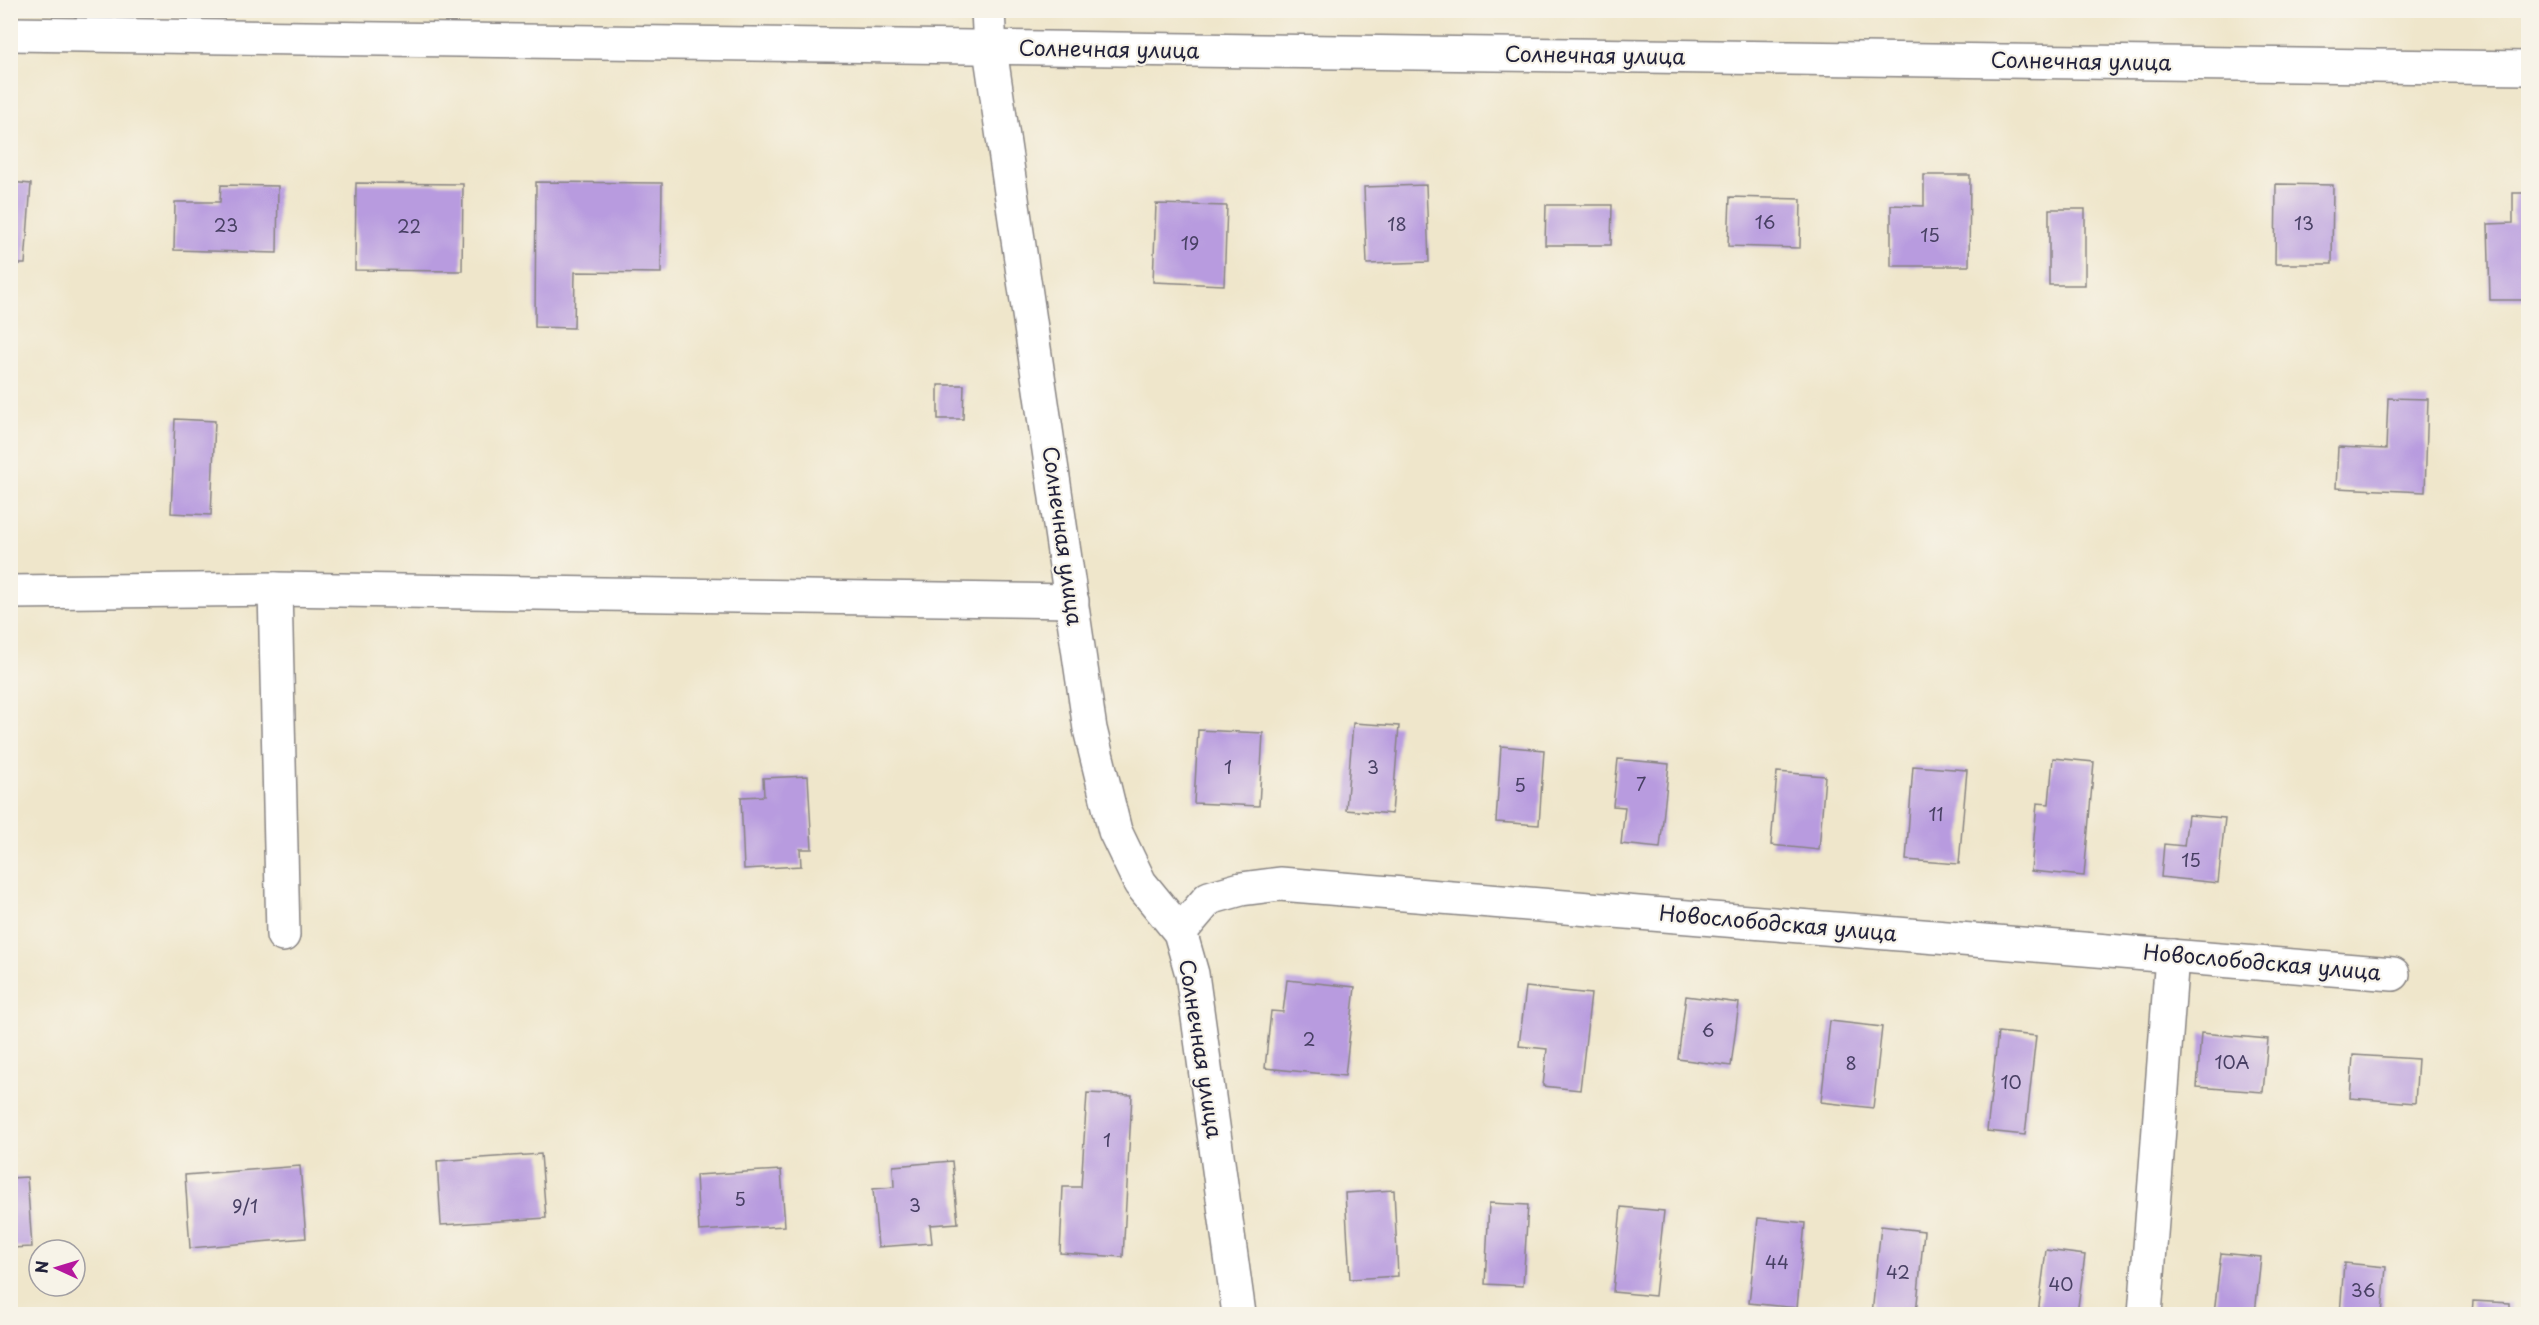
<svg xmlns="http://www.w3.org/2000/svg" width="2539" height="1325" viewBox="0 0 2539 1325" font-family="'Playpen Sans',sans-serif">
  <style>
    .building { fill: #b89bdf }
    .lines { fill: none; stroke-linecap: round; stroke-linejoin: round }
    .minor-casing { stroke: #888483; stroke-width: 36 }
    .minor { stroke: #fff; stroke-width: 33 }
    .labels { text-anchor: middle; stroke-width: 4.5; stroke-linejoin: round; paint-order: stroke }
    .number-label { font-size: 18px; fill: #484064 }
    .street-label { font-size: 21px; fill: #22223b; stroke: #f7f3e8 }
  </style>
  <rect width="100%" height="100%" fill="#f7f3e8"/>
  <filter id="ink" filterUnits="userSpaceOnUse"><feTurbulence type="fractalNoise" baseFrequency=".0167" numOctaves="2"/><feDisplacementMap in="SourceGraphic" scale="12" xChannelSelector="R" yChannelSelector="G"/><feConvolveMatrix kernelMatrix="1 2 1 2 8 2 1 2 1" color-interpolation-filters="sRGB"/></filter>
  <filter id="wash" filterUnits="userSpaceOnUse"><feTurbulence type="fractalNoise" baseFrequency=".008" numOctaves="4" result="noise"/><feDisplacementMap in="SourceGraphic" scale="24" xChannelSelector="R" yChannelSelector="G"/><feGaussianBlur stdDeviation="1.35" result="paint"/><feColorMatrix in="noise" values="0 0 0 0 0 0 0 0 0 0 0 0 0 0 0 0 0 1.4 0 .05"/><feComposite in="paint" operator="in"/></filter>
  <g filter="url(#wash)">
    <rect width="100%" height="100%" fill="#efe6cb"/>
    <g id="blocks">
      <!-- building -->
      <g class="building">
        <path d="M1924,175H1970L1969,266H1891V205L1924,206Z"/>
        <path d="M10,182L31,184L25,264H10Z"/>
        <path d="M536,182L662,183L661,273L575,272L574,328L535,327Z"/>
        <path d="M356,183L463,184L462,271L355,270Z"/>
        <path d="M2276,184L2333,185L2332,264H2275Z"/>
        <path d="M221,185L278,186L277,253L174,250L175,202H220Z"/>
        <path d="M1426,185L1429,262L1367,264L1364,187Z"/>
        <path d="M2513,193H2528V300H2490L2488,224L2513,223Z"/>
        <path d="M1730,197L1801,199L1800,248L1728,246Z"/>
        <path d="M1156,204L1227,206L1224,285L1153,282Z"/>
        <path d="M1546,205H1612L1611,245H1545Z"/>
        <rect x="2049" y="209" width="36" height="76"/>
        <path d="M938,385H964L963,419H938Z"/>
        <path d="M2388,398L2428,399L2425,492L2336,488L2338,447L2386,449Z"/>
        <path d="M175,419L215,421L211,515L171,513Z"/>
        <path d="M1353,723L1399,726L1392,814L1346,810Z"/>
        <path d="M1198,730L1263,733L1259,806L1194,803Z"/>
        <path d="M1501,746L1544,750L1539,825L1496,822Z"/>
        <path d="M2053,758L2094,762L2084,876L2031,871L2037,803L2049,804Z"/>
        <path d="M1618,759L1669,764L1660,848L1621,844L1625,807L1613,806Z"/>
        <path d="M1913,766L1967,770L1959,864L1906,860Z"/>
        <path d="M1777,772L1825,776L1819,850L1771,845Z"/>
        <path d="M808,776L812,849H800L801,866L744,869L741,797L764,796L763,778Z"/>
        <path d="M2188,815L2225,818L2218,883L2161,877L2164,844L2184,846Z"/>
        <path d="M1287,980L1355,987L1345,1076L1265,1068L1271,1011L1283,1012Z"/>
        <path d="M1526,987L1591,994L1580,1090L1543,1086L1547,1049L1519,1046Z"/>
        <path d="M1686,996L1739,1003L1731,1066L1678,1059Z"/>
        <path d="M1830,1021L1882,1027L1873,1108L1821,1102Z"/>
        <path d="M1998,1032L2036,1036L2025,1135L1987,1131Z"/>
        <path d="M2201,1033L2268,1039L2263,1092L2197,1087Z"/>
        <path d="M2353,1055L2418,1059L2415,1103L2350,1098Z"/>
        <path d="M1087,1093L1132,1095L1123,1257L1060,1253L1063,1187H1081Z"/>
        <path d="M541,1154L546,1218L441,1225L437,1161Z"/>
        <path d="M952,1161L958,1223L930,1225L932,1243L878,1247L873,1189L894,1187L893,1166Z"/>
        <path d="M300,1166L306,1238L190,1248L185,1175Z"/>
        <path d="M781,1170L785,1226L699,1231L696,1175Z"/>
        <path d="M27,1177L32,1247L10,1248V1178Z"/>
        <path d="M1394,1190L1398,1276L1350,1279L1345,1193Z"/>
        <path d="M1489,1203L1528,1205L1523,1286L1485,1284Z"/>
        <path d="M1621,1207L1664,1211L1655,1296L1613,1292Z"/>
        <path d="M1758,1218L1805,1223L1797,1308L1749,1303Z"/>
        <path d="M1881,1226L1924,1231L1916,1314H1872Z"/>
        <path d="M2046,1250L2085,1255L2077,1314H2038Z"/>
        <path d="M2221,1253L2261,1257L2255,1314H2214Z"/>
        <path d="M2344,1263L2386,1267L2382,1314H2340Z"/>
        <path d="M2473,1301L2510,1303V1314H2472Z"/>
      </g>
    </g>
  </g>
  <g filter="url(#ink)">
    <use href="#blocks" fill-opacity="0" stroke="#888483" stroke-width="1.5"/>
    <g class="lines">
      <defs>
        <g id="minor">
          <path d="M988,10L990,49L1090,729L1115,831L1140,883L1180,932L1192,974L1239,1314"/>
          <path d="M10,34L2528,68"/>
          <path d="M275,589L283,935"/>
          <path d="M10,592L275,589L1072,601"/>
          <path d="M1180,932L1209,898L1241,889L1280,884L2393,974"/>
          <path d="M2145,1314L2172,956"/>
        </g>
      </defs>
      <!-- minor casing -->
      <use href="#minor" class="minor-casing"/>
      <!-- minor -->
      <use href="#minor" class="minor"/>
    </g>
  </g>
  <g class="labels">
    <!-- number labels -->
    <g class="number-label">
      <text x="1765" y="229">16</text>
      <text x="2304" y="230">13</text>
      <text x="1397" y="231">18</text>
      <text x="226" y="232">23</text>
      <text x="409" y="233">22</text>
      <text x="1930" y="242">15</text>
      <text x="1190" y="250">19</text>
      <text x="1228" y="774">1</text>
      <text x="1373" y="774">3</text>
      <text x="1641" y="791">7</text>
      <text x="1520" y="792">5</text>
      <text x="1936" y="821">11</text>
      <text x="2191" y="867">15</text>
      <text x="1708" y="1037">6</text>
      <text x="1309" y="1046">2</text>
      <text x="2232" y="1069">10А</text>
      <text x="1851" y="1070">8</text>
      <text x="2011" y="1089">10</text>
      <text x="1107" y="1147">1</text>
      <text x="740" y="1206">5</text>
      <text x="915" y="1212">3</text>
      <text x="245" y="1213">9/1</text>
      <text x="1777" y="1269">44</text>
      <text x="1898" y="1279">42</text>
      <text x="2061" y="1291">40</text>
      <text x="2363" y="1297">36</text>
    </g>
    <!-- street labels -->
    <g class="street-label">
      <text transform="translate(1109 50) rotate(1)" y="7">Солнечная улица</text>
      <text transform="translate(1595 56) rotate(1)" y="7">Солнечная улица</text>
      <text transform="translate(2081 62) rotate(1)" y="7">Солнечная улица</text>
      <text transform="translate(1062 536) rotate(82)" y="7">Солнечная улица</text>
      <text transform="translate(1778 924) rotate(5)" y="7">Новослободская улица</text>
      <text transform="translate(2262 963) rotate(5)" y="7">Новослободская улица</text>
      <text transform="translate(1200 1049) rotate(81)" y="7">Солнечная улица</text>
    </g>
  </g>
  <!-- margin -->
  <rect width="2539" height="1325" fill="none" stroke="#f7f3e8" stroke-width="36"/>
  <!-- north arrow -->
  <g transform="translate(57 1268) rotate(274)"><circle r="28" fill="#f7f3e8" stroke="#a29fa3" stroke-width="1.5"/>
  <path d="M0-4.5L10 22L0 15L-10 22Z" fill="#b5179e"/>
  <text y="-9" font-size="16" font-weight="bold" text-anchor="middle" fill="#22223b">N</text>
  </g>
</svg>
